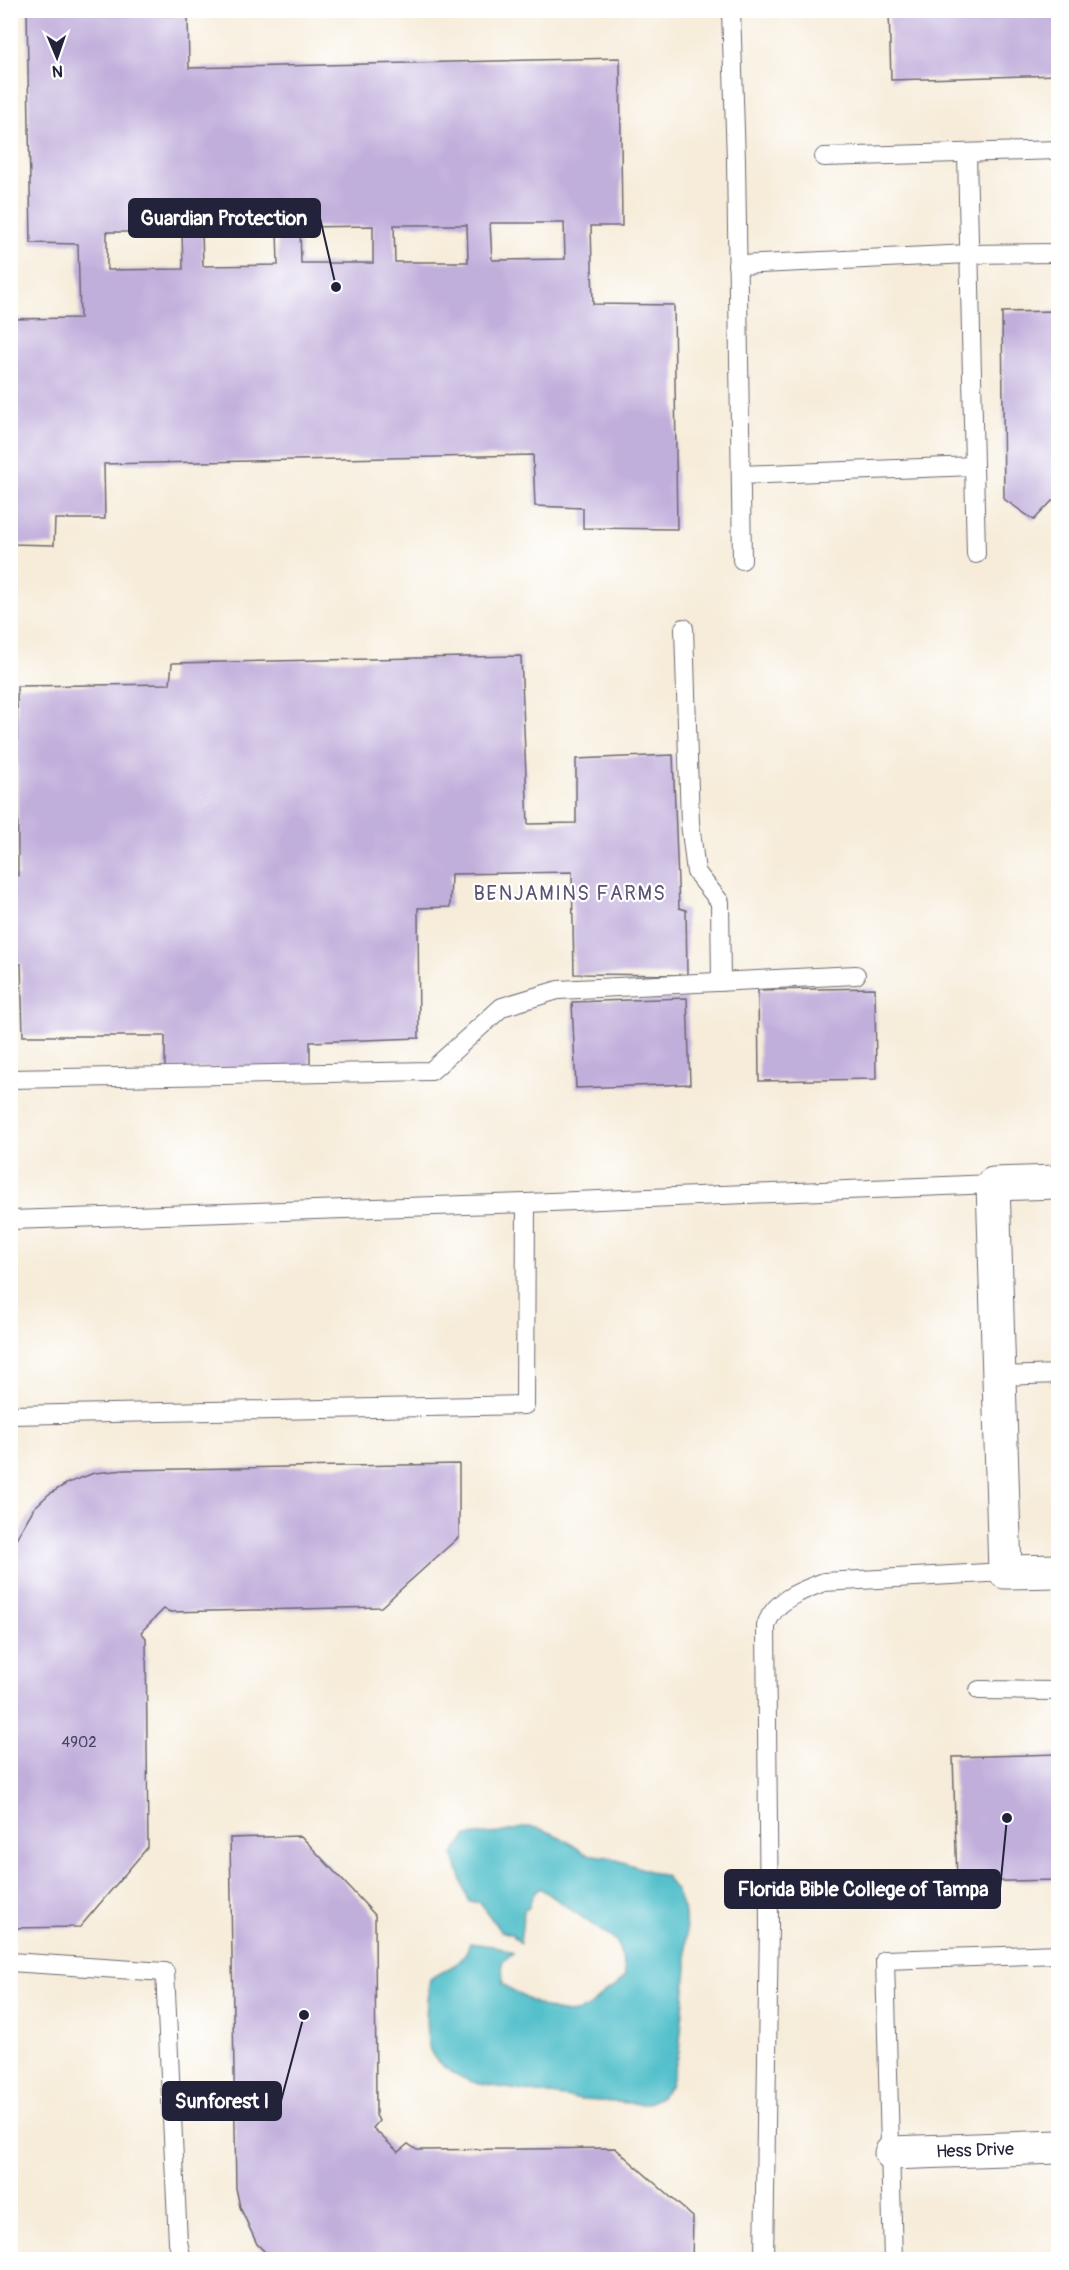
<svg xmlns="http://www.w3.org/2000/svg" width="1069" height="2270" viewBox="0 0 1069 2270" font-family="Pangolin,sans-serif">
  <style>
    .water { fill: #53c0cb; stroke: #3a7183; stroke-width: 1.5 }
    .building { fill: #c1afdb; fill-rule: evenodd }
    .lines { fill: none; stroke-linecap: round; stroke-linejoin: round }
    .service-casing { stroke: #6c6972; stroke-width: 20 }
    .minor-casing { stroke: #6c6972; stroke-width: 35 }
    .service { stroke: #fff; stroke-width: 18 }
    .minor { stroke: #fff; stroke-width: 33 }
    .labels { text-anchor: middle; stroke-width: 4.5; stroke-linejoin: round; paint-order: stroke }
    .number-label { font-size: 15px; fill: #4a4563 }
    .street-label { font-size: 18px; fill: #22223b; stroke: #fff }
    .neighbourhood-label { font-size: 20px; letter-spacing: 1.5px; fill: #5a5373; stroke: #fff }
    .leader { fill: none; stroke: #22223b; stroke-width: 2 }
    .callout-dot { fill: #22223b; stroke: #fff; stroke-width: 2 }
    .callout { fill: #22223b; stroke: #22223b; stroke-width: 2 }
    .callout-label { font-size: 20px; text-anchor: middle; font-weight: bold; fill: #fff }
  </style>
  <rect width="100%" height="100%" fill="#fff"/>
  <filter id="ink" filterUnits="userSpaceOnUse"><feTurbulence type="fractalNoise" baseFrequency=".0167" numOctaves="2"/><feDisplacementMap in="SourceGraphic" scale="12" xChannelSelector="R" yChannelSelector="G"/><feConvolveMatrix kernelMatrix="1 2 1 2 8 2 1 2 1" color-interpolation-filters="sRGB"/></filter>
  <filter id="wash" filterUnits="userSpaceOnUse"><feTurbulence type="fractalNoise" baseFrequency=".008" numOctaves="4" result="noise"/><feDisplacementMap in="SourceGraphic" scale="24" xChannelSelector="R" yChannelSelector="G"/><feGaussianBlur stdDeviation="1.35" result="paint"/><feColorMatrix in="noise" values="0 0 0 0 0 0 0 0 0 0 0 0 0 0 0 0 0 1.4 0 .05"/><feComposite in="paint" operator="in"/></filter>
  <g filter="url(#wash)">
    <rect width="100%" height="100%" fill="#f6ecd9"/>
    <!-- water -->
    <path class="water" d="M527,1827L538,1828L560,1837L586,1854L608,1857L666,1877L677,1892L685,1914L687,1967L679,2052L670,2086L660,2097L646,2104L583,2100L480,2084C464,2080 436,2067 430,2050C424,2029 426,2000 430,1979C450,1965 462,1968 470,1943L500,1947L513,1953L502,1962L503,1984C526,1999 563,2025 590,2006C595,2002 599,1997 604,1993C607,1989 612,1989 616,1986C619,1983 622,1978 625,1975L624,1964L617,1942L540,1888C533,1893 530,1899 529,1907L524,1911L520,1943L512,1934L500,1931L480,1902H469L453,1854L467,1836L500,1833Z"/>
    <g id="blocks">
      <!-- building -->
      <g class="building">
        <path d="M27,10H141V15L188,16L189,68L620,58L622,226H591L593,304L674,305L677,529L583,528V508L535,506L533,455L104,464L105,519H55L54,545L10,544V319L80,318L78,244L31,243ZM490,223H564L565,259L492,260ZM394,225H467L468,262H395ZM373,226V263H301L300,227ZM277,229L278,265L203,266L202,230ZM107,232H182L183,269L107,270Z"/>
        <path d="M889,10H1058V75L891,80Z"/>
        <path d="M1058,311V501H1052L1034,520L1004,499L1002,312Z"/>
        <path d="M521,656L528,824L576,823V759L673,755L679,908L686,910L687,975L574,974L572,872L451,874L450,907L418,908L419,1038L310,1042V1069H165V1036H23L21,964L10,963V876H18L17,686L170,684L172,663Z"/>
        <path d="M875,988L876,1079L759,1081L758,990Z"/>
        <path d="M687,998L690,1084L576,1088L572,1002Z"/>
        <path d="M1058,1288V1350H1054L1053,1294Z"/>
        <path d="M1054,1398H1058V1455L1055,1452Z"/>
        <path d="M459,1464V1537L381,1607L170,1612L164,1609L141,1632L146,1638L148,1847L80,1927L10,1928V1549L34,1508L49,1494L68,1483L94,1473L125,1470Z"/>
        <path d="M1058,1754V1880L957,1882L953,1757Z"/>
        <path d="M301,1836L375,1915L376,2115L379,2121L373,2128L398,2152L408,2144L417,2150L615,2148L693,2217L692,2260H273L257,2244L240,2207L236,2188L230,1838Z"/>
      </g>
    </g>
  </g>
  <g filter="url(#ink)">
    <use href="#blocks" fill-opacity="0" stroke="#6c6972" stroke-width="1.5"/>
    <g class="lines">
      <defs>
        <g id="service">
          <path d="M731,10L736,160L742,560"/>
          <path d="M967,153L976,554"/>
          <path d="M824,157L1058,150"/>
          <path d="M737,265L969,254L1058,253"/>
          <path d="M741,475L974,466"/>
          <path d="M684,628L690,823L696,872L720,902L721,982"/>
          <path d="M10,1079L431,1071L502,1007L558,990L856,975"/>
          <path d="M526,1203L993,1184"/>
          <path d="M10,1220L526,1203L525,1405L10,1415"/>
          <path d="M999,1376L1058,1374"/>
          <path d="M979,1690L1058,1691"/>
          <path d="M10,1962L165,1972L178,2242L182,2260"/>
          <path d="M764,2260L769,1924L766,1626C773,1601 800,1591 824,1582L1005,1572"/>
          <path d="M893,2260L885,1960L1058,1954"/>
        </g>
        <g id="minor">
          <path d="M1058,1182L993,1184L1005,1572L1058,1571"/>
          <path id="s1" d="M891,2153L1058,2147"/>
        </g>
      </defs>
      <!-- service casing -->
      <use href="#service" class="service-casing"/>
      <!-- minor casing -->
      <use href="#minor" class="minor-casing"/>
      <!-- service -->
      <use href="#service" class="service"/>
      <!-- minor -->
      <use href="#minor" class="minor"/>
    </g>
  </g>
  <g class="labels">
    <!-- number labels -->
    <g class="number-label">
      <text x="79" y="1747">4902</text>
    </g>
    <!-- street labels -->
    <g class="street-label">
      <text dy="6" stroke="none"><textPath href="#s1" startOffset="84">Hess Drive</textPath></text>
    </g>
    <!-- neighbourhood labels -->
    <g class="neighbourhood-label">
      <text x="570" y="900">BENJAMINS FARMS</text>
    </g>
  </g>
  <!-- callouts -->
  <path class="leader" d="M336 287L320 218M1007 1818L1000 1889M304 2015L281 2101"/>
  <g class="callout-dot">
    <circle cx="336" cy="287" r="6"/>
    <circle cx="1007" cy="1818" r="6"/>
    <circle cx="304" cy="2015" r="6"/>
  </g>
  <g class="callout">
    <rect x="129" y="199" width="191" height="38" rx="6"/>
    <rect x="725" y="1870" width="275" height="38" rx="6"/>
    <rect x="163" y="2082" width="118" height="38" rx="6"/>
  </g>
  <g class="callout-label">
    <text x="224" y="225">Guardian Protection</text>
    <text x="863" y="1896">Florida Bible College of Tampa</text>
    <text x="222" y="2108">Sunforest I</text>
  </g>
  <!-- margin -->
  <rect width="1069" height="2270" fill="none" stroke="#fff" stroke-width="36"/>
  <!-- north arrow -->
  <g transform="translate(57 57) rotate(178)" stroke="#ffffff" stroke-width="4.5" paint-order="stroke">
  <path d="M0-4.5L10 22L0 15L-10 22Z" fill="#22223b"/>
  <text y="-9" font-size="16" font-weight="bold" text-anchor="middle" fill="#22223b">N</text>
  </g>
</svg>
